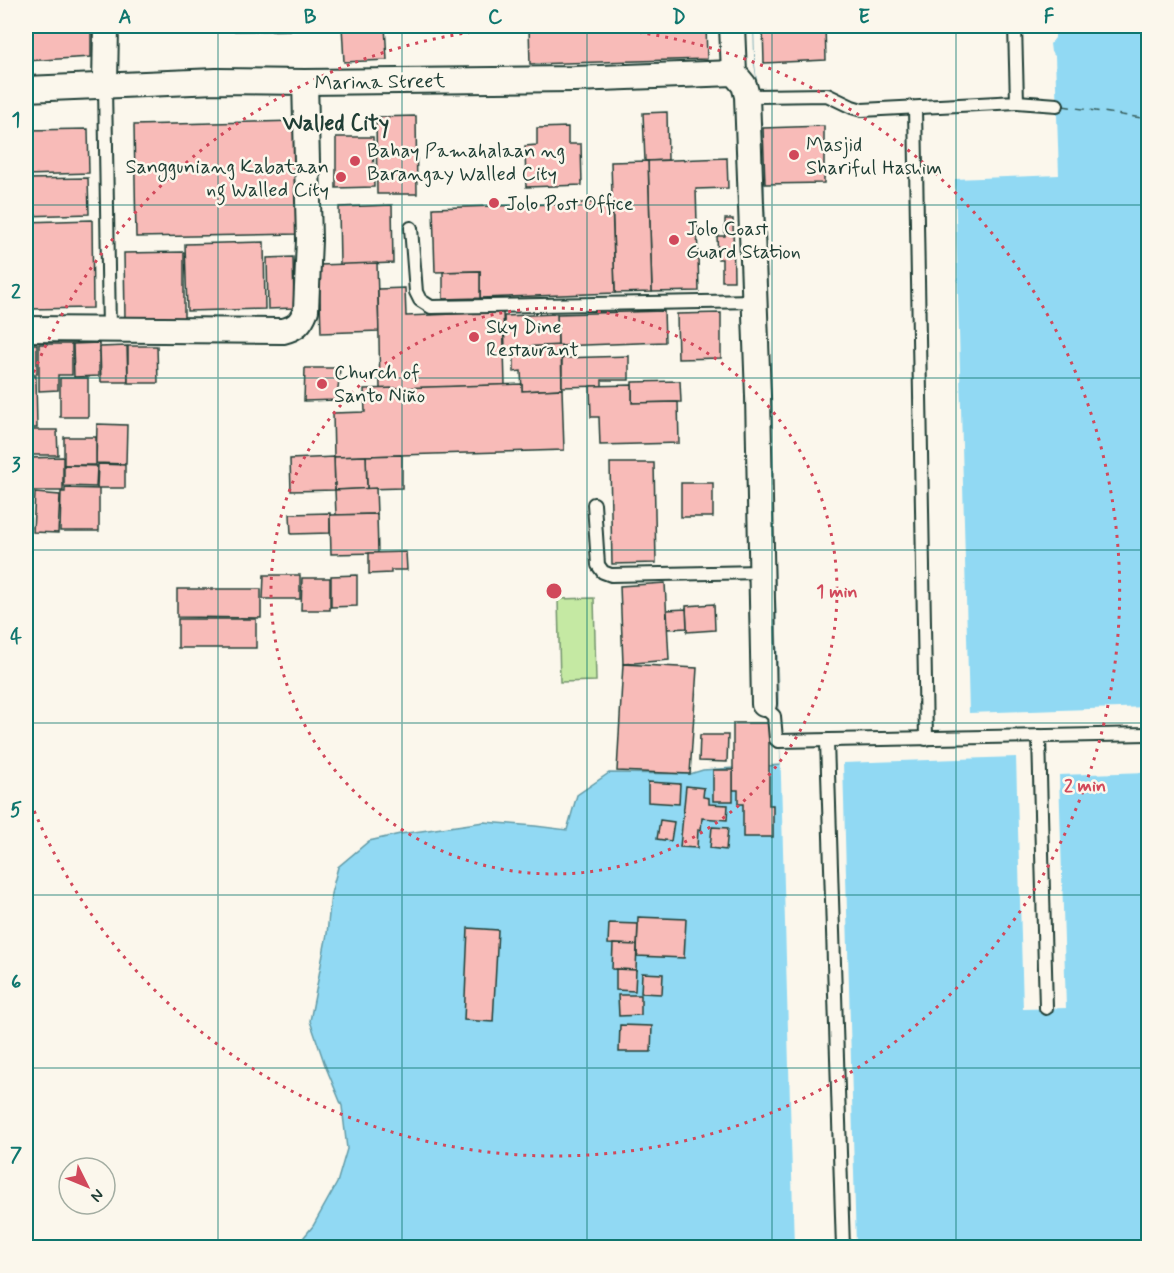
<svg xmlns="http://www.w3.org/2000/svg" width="1174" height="1273" viewBox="0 0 1174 1273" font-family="Mynerve,sans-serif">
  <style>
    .green { fill: #c5e9a3; stroke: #72936c; stroke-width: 1.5 }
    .water { fill: #91d9f3; stroke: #639ba7; stroke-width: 1.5 }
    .pier { fill: #fbf7ec }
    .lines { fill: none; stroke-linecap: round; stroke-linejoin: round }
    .ferry { stroke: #365c5a; stroke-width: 1.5; stroke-dasharray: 8 6; stroke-linecap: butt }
    .building { fill: #f8bbb8; stroke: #1f3d34; stroke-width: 1.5 }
    .service-casing { stroke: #1f3d34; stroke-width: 16 }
    .minor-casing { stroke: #1f3d34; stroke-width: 28 }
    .service { stroke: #fbf7ec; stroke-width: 12 }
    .minor { stroke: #fbf7ec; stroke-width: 24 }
    .grid { fill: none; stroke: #0f766e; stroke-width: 1.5; stroke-opacity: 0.55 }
    .ring { fill: none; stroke: #d1495b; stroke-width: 3; stroke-dasharray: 3 6 }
    .poi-dot { fill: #d1495b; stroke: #fbf7ec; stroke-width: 2 }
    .labels { text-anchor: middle; stroke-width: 5; stroke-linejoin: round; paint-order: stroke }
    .street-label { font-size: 20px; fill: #1f3d34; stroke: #fbf7ec }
    .poi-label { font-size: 20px; fill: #1f3d34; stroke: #fbf7ec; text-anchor: start }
    .quarter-label { font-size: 22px; font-weight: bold; fill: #1f3d34; stroke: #fbf7ec }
    .centre { fill: #d1495b; stroke: #fbf7ec; stroke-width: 3 }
    .ring-label { font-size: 18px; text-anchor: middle; font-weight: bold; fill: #d1495b; stroke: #fbf7ec; stroke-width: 5; stroke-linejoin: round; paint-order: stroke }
    .neatline { fill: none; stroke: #0f766e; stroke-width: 2 }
    .grid-label { font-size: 20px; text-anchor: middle; font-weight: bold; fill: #0f766e }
  </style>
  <rect width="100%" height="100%" fill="#fbf7ec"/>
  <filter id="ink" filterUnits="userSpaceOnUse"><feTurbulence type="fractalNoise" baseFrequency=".0167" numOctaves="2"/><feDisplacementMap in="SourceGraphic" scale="12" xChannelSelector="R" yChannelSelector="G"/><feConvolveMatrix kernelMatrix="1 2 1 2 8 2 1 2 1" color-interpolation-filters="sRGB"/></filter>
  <g filter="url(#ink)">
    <!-- green -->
    <path class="green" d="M594,598L596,681L560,682L558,599Z"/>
    <!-- water -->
    <path class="water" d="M754,26H1148V1247L295,1248L313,1226L337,1183L347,1149L342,1106L325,1065L310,1021L327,934L331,894L338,867L369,841L400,834L484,822L535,826L567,830L577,795L609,773L690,774L703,770L781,765L763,117L755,65Z"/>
    <!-- pier -->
    <path class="pier" d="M754,26H1055V38L1050,44L1051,52L1055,56L1059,175L955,179L969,713L1148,707V772L1059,775L1066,1008L1023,1009L1016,757L843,763L856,1247H794L763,128L755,65Z"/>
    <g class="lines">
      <!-- ferry -->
      <path class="ferry" d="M1063,106L1148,119"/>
    </g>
    <!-- building -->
    <g class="building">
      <path d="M26,26H91V57L26,61Z"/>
      <path d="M148,26H221L148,30Z"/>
      <path d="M223,26H307V30L223,31Z"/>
      <path d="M342,26H385L387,60L344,62Z"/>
      <path d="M529,26H706L707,59L530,64Z"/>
      <path d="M763,26H825L826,60L764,63Z"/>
      <path d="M667,112L668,160L645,161L643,113Z"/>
      <path d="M416,116L417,194H377L376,117Z"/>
      <path d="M296,121L298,234L136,237L134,125Z"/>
      <path d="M824,126V183L765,184L763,128Z"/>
      <path d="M568,127V144H581L582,185L526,187L525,146L537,145V128Z"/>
      <path d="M88,129L89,173L26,175V130Z"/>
      <path d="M336,137H373L374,187L336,188Z"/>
      <path d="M727,158L728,188L696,189L699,291L652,292L648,161Z"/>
      <path d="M648,161L652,292L615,293L611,162Z"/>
      <path d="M88,178L89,214L26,216V179Z"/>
      <path d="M612,202L615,293L480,298V271L435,272L433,208Z"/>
      <path d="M392,205L393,263L340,265L339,207Z"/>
      <path d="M725,219H733L734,281H722V259H718L717,236H725Z"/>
      <path d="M92,220L93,308L26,309V222Z"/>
      <path d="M264,242L265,309L187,311L185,244Z"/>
      <path d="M184,252V319L125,320L124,253Z"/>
      <path d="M293,257L294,308L268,309L267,258Z"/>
      <path d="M377,263L379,331L321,333L319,265Z"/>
      <path d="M480,271V298L443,299V272Z"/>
      <path d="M405,288L406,316L503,312L505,385L380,389L378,289Z"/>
      <path d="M664,311L665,342L558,346L557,314Z"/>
      <path d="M721,313V358L678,359L677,314Z"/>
      <path d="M557,314L558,346L520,347V349L505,350L504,316Z"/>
      <path d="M99,343V376L74,377L73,344Z"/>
      <rect x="26" y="344" width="11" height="30"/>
      <path d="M39,344H72V375H58V390L39,391Z"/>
      <path d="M561,345L562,389L522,391L521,371L514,372V350L520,349V347Z"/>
      <path d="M127,346L128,382H101L100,347Z"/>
      <path d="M128,346H157L158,383H128Z"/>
      <path d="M629,356V380H602V386L562,387V358Z"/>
      <path d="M305,368H340L337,400L304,401Z"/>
      <path d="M26,376H36L37,428H26Z"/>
      <rect x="60" y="378" width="28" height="39"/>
      <path d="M680,381L681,402L632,403V382Z"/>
      <path d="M522,384V391L562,389L564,450L334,457L333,413L365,412L364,389Z"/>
      <path d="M632,385V403L678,402L679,443L600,445L599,417H591L590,386Z"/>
      <path d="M97,424L127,425L126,464L96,463Z"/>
      <path d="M26,430H57L58,455H26Z"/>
      <rect x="64" y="437" width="32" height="28"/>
      <path d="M402,455V488L367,489L366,456Z"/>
      <path d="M366,456L367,489L335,490L334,457Z"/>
      <path d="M63,457V491H30L29,458Z"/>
      <path d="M334,457L335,490L291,491L290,459Z"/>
      <path d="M610,463H654L656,563L612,564Z"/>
      <path d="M98,464L125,465V488H97Z"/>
      <path d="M64,465L97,466L96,487L64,486Z"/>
      <rect x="681" y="483" width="32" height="34"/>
      <path d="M65,488L99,489V531H60L61,492H65Z"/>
      <path d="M376,488L377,514L336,515L335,490Z"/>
      <path d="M35,493L60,495L58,533L33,532Z"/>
      <rect x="26" y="508" width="4" height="31"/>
      <path d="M330,513V533L291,534L290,514Z"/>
      <path d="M377,514L378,553L331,554L330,515Z"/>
      <path d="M406,552L407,570H391V573L369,574V553Z"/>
      <path d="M264,575H300V599H263Z"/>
      <path d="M357,575V606L331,607V576Z"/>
      <path d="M302,578H330V610H301Z"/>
      <path d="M665,583L669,660L623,664L620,586Z"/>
      <path d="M177,589H261V618L177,617Z"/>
      <path d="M714,604L715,630L687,632L686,606Z"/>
      <path d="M686,609L687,628L668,629L667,610Z"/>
      <rect x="178" y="619" width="78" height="29"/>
      <path d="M623,664L697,668L690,774L617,771Z"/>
      <path d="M733,723H769V805H773V837H743V804H738V790H733Z"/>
      <path d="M700,735H728L727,762L699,761Z"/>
      <rect x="713" y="770" width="20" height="31"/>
      <path d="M648,782L680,784L679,804L648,802Z"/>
      <path d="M686,786L704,788L703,797L709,798V804L728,805L727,820L702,818L701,830L698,829L697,848L680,847Z"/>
      <path d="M660,820L674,822L671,841L657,839Z"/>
      <path d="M712,827L728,828L726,850L710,848Z"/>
      <path d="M638,917L686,919L684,958L637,956Z"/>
      <path d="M609,923L638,924L637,945L608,944Z"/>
      <path d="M468,928L498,930L493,1022L464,1020Z"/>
      <path d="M613,944L637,945L636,970L612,969Z"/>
      <path d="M616,969L636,970L635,991L616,990Z"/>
      <path d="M642,973L663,974L662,994L641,993Z"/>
      <path d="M618,995H641V1015L619,1016Z"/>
      <path d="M620,1025L652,1026L651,1052H619Z"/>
    </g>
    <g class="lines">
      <defs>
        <g id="service">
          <path d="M105,86L109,329"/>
          <path d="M747,96L827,95L852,107L862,110L1017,102L1015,26"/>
          <path d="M1017,102L1057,105"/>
          <path d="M915,108L926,739"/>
          <path d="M411,228L416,292L420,300L431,307L755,301"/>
          <path d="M594,504L598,565L603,572L611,575L761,572"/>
          <path d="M764,704L765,708L774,716L776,739L778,741L1148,734"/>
          <path d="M1039,736L1046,1008"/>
          <path d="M827,741L843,1248"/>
        </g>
        <g id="minor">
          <path d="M732,26L734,73L744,85L747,96L758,396L764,704"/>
          <path d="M105,86L106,26"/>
          <path d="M26,89L216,81L305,82L574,79L734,73"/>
          <path d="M26,329L283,331C296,328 301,323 306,310L309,240L305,82"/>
        </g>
      </defs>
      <!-- service casing -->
      <use href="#service" class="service-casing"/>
      <!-- minor casing -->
      <use href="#minor" class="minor-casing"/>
      <!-- service -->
      <use href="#service" class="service"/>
      <!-- minor -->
      <use href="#minor" class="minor"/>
    </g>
  </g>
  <!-- grid -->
  <path class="grid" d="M218,26V1248M402,26V1248M587,26V1248M772,26V1248M956,26V1248M26,205H1148M26,378H1148M26,550H1148M26,723H1148M26,895H1148M26,1068H1148"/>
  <!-- distance rings -->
  <g class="ring">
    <circle cx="554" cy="591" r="283"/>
    <path d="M27 389A565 565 0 1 1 27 793"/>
  </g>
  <!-- markers -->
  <g class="poi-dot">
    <circle cx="794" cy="155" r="6"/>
    <circle cx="355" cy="161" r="6"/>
    <circle cx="341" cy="177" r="6"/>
    <circle cx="494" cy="203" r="6"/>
    <circle cx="674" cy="240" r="6"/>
    <circle cx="474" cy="337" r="6"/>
    <circle cx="322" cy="384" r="6"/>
  </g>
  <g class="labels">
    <!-- street labels -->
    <g class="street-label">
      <text transform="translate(380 81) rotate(-1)" y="7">Marina Street</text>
    </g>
    <!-- poi labels -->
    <g class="poi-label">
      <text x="806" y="151">Masjid<tspan x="806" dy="23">Shariful Hashim</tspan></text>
      <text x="367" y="157">Bahay Pamahalaan ng<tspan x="367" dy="23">Barangay Walled City</tspan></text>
      <text x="329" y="173" text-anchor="end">Sangguniang Kabataan<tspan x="329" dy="23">ng Walled City</tspan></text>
      <text x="506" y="210">Jolo Post Office</text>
      <text x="686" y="235">Jolo Coast<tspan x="686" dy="23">Guard Station</tspan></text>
      <text x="486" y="333">Sky Dine<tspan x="486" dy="23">Restaurant</tspan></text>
      <text x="334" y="379">Church of<tspan x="334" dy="23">Santo Niño</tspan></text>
    </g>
    <!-- quarter labels -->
    <g class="quarter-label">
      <text x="336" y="130">Walled City</text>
    </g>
  </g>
  <circle cx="554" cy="591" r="9" class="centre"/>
  <g class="ring-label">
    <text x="837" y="597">1 min</text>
    <text x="1085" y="791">2 min</text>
  </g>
  <!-- margin -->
  <rect width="1174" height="1273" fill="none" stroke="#fbf7ec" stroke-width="66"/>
  <!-- north arrow -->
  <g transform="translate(87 1186) rotate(133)"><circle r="28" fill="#fbf7ec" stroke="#a3ada2" stroke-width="1.5"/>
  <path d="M0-4.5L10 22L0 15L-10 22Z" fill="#d1495b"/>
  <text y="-9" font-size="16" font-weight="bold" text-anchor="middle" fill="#1f3d34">N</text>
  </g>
  <rect x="33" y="33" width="1108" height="1207" class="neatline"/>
  <g class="grid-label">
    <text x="125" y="23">A</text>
    <text x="310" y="23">B</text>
    <text x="495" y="23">C</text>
    <text x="679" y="23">D</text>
    <text x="864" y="23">E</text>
    <text x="1049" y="23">F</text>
    <text x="16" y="126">1</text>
    <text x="16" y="298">2</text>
    <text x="16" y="471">3</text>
    <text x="16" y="643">4</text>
    <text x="16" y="816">5</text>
    <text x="16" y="988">6</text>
    <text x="16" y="1161">7</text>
  </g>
</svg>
